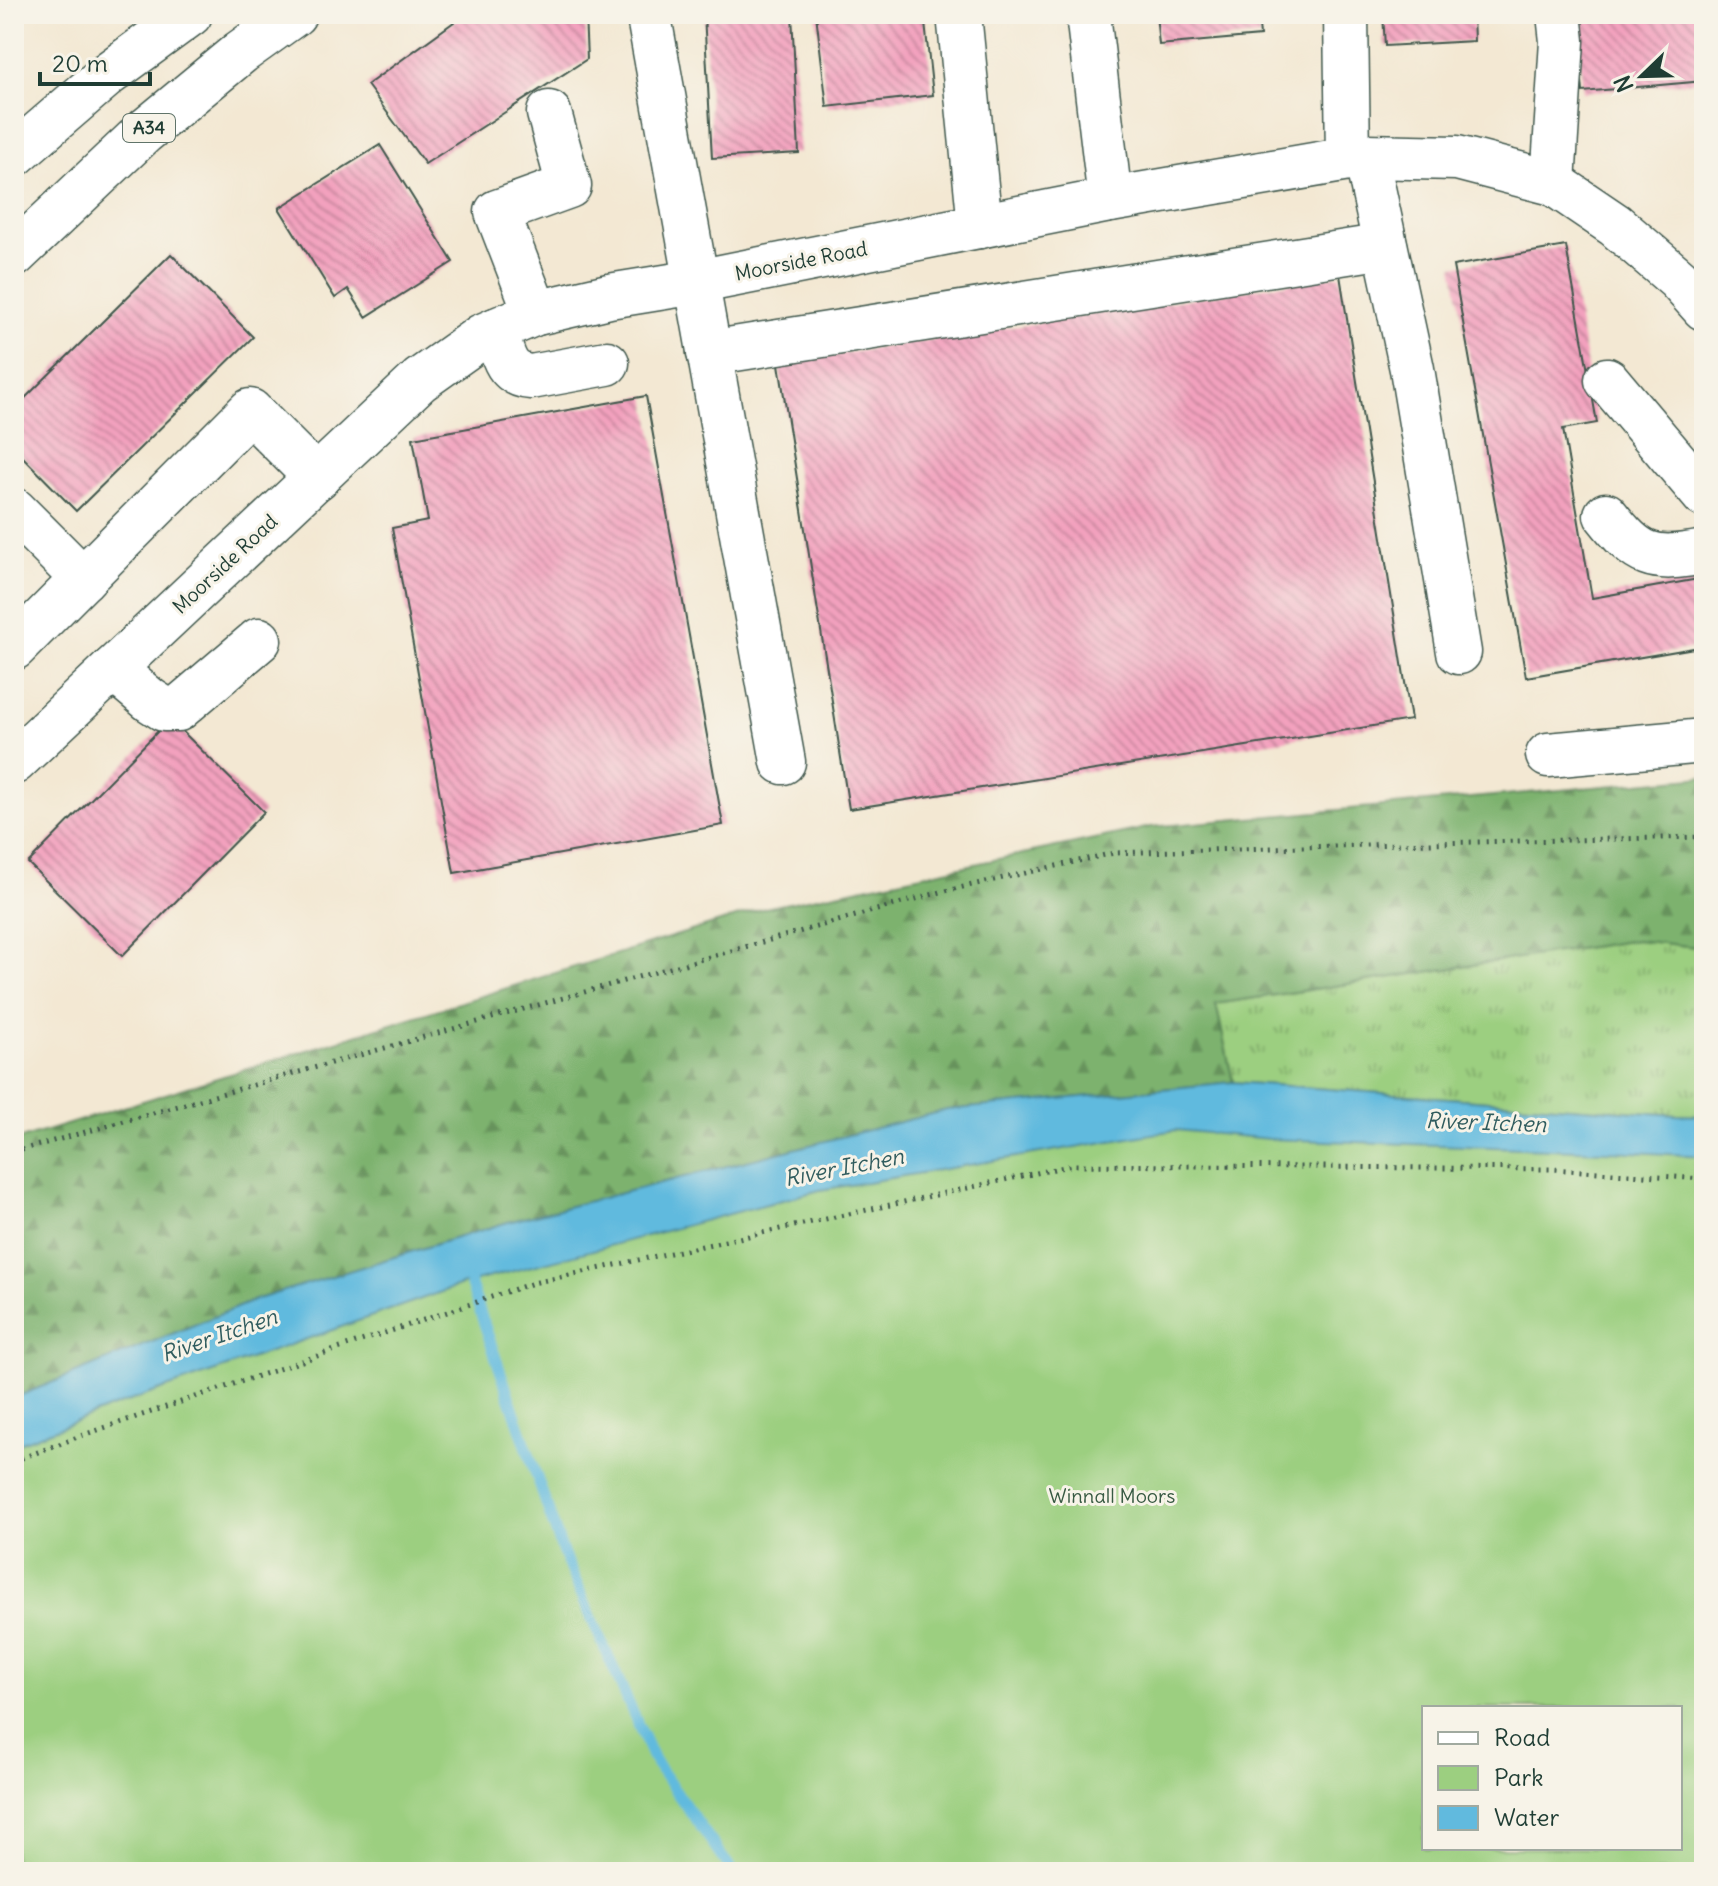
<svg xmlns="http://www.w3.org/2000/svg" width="1718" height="1886" viewBox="0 0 1718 1886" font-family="Delius,sans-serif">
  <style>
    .grass { fill: url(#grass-tufts); stroke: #5e865a; stroke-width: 2 }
    .forest { fill: url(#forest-firs); stroke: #4e7851; stroke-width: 2 }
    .green { fill: #9ccf80; stroke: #5e865a; stroke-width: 2; fill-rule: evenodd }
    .water { fill: #61bade; stroke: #407c89; stroke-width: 2 }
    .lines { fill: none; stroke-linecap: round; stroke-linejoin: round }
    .stream { stroke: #61bade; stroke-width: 11 }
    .building { fill: url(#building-back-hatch) }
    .minor-casing { stroke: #3f574c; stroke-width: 47 }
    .highway-casing { stroke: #3f574c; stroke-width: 47 }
    .path { stroke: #3f574c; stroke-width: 5; stroke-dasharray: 2 6; stroke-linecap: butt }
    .minor { stroke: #fff; stroke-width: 44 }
    .highway { stroke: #fff; stroke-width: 44 }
    .labels { text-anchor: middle; stroke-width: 6; stroke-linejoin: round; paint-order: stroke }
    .shield { fill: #f7f3e8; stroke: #60746a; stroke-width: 2 }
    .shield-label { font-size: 18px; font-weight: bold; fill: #1f3d34 }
    .street-label { font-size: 20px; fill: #1f3d34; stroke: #f7f3e8 }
    .park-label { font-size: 20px; fill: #385a43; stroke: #f7f3e8 }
    .water-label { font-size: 22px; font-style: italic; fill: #305c5e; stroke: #f7f3e8 }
  </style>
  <defs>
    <pattern id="grass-tufts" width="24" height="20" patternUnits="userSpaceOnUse" patternTransform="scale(2)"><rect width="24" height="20" fill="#9ccf80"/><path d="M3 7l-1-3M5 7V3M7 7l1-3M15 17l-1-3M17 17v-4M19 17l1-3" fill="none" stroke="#7fa96a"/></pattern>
    <pattern id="forest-firs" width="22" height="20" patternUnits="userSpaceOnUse" patternTransform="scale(2)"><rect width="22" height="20" fill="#7db26e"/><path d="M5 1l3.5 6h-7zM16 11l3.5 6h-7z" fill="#66925b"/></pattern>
    <pattern id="building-back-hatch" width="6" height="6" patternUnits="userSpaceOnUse" patternTransform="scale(2)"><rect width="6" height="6" fill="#f3a1be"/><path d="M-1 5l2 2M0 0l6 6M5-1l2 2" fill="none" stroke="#c4849b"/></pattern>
  </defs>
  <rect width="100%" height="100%" fill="#f7f3e8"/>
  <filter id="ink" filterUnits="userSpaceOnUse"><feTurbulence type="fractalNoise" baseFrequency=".0125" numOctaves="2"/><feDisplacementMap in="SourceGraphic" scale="16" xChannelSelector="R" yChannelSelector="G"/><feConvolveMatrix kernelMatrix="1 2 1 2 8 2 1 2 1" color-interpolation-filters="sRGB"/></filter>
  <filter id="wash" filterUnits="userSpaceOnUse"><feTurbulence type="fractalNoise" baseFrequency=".006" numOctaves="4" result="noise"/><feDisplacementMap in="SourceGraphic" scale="32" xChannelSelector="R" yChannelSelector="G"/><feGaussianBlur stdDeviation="1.8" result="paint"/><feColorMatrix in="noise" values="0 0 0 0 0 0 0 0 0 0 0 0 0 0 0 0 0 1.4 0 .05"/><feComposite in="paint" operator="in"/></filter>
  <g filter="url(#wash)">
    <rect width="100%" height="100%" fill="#f3e8d3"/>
    <!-- grass -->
    <path class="grass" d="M1636,940L1704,948V1116L1677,1115L1233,1082L1216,1004Z"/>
    <!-- forest -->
    <path class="forest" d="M1704,777V948L1636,940L1216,1004L1233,1082L947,1110L508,1222L258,1299L14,1398V1141L765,908L1151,827Z"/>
    <!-- green -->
    <path class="green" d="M1134,1110L1704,1130V1872H14V1409L258,1320ZM1424,1708H1680V1848H1424Z"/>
    <!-- water -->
    <path class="water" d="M1233,1082L1677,1115L1704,1116V1156L1632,1152L1269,1139L1176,1130L820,1190L464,1284L121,1404L14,1445V1398L258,1299L508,1222L947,1110Z"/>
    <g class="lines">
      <!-- stream -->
      <path class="stream" d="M466,1271L563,1553L654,1761L733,1872"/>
    </g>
    <g id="blocks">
      <!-- building -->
      <g class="building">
        <path d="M465,14H585L587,59L425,164L367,85Z"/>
        <path d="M704,14H792L799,153L712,158Z"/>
        <path d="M816,14H924L933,95L827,107Z"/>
        <path d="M1156,14H1258L1260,36L1159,45Z"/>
        <path d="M1383,14H1473L1474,41L1385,46Z"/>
        <path d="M1576,14H1704V81L1583,92Z"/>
        <path d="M380,145L453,262L366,317L348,289L335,298L279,208Z"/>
        <path d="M1566,246L1597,423L1563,429L1592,598L1704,578V678L1700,679L1694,648L1526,677L1453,266Z"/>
        <path d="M171,254L253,337L76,511L14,448V409Z"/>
        <path d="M1340,275L1411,720L849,809L779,364Z"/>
        <path d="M646,396L723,825L454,873L392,528L428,521L413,438Z"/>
        <path d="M170,719L264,812L122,956L28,863Z"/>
      </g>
    </g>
  </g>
  <g filter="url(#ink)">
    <use href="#blocks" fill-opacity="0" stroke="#3f574c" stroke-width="2"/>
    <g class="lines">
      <defs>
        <g id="minor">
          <path d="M959,14L980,226"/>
          <path d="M1088,14L1110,200"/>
          <path d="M1346,14L1348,159"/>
          <path d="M650,23L783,762"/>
          <path d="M1366,156L1412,369L1459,652"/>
          <path d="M1553,183L1562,41L1559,14"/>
          <path d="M536,313L497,212L569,186L549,113"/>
          <path d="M496,330C502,352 504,375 531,377L607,363"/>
          <path d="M709,353L1385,246"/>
          <path d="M1607,380L1704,495"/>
          <path d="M14,510L83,579"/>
          <path d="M1606,515C1639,557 1651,562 1704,552"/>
          <path d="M14,648L250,411L317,478"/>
          <path d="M113,669L150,700L164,709H178L259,640"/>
          <path d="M1548,755L1704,741"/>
          <path d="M14,762L420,380L482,336L536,313L609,296L696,282L1110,200L1366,156L1457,158L1553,183L1615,225L1678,279L1704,308"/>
        </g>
        <g id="highway">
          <path d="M14,155L108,74L190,14"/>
          <path d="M14,255L144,132L241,52L294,14"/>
        </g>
      </defs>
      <!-- minor casing -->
      <use href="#minor" class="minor-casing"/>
      <!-- highway casing -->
      <use href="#highway" class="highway-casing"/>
      <!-- path -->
      <g class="path">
        <path d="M14,1152L941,892L1114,853L1430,843L1704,837"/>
        <path d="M14,1461L83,1435L533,1283L1073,1165L1552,1169L1704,1179"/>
      </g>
      <!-- minor -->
      <use href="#minor" class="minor"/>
      <!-- highway -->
      <use href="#highway" class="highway"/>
    </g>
  </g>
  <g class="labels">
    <!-- shield labels -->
    <rect class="shield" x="123" y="114" width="52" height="28" rx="6"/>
    <g class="shield-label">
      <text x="149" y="134">A34</text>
    </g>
    <!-- street labels -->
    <g class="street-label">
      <text transform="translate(801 261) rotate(-11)" y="7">Moorside Road</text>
      <text transform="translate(225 564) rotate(-43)" y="7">Moorside Road</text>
    </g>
    <!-- park labels -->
    <g class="park-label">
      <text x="1112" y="1503">Winnall Moors</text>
    </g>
    <!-- water labels -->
    <g class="water-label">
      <text transform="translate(1486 1122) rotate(2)" y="8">River Itchen</text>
      <text transform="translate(844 1167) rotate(-11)" y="8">River Itchen</text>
      <text transform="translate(219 1335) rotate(-19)" y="8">River Itchen</text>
    </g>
  </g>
  <!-- margin -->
  <rect width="1718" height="1886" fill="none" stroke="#f7f3e8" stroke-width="48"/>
  <!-- legend -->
  <rect x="1422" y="1706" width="260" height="144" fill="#f7f3e8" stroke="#a1aaa0" stroke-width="2"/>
  <rect x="1438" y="1732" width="40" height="12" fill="#ffffff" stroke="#a1aaa0" stroke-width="2"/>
  <text x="1494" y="1746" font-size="24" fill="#1f3d34">Road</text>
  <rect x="1438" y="1766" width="40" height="24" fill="#9ccf80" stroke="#a1aaa0" stroke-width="2"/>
  <text x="1494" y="1786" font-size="24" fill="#1f3d34">Park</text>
  <rect x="1438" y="1806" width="40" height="24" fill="#61bade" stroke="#a1aaa0" stroke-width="2"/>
  <text x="1494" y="1826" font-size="24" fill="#1f3d34">Water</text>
  <!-- north arrow -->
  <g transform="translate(1642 76) rotate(247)" stroke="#f7f3e8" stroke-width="6" paint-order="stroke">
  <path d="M0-6L14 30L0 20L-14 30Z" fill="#1f3d34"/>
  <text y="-12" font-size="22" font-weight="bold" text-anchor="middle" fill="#1f3d34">N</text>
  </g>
  <!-- scale -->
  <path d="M40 72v12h110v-12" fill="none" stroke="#1f3d34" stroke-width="4"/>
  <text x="52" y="72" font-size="24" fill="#1f3d34" stroke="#f7f3e8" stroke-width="6" paint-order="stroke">20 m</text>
</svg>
